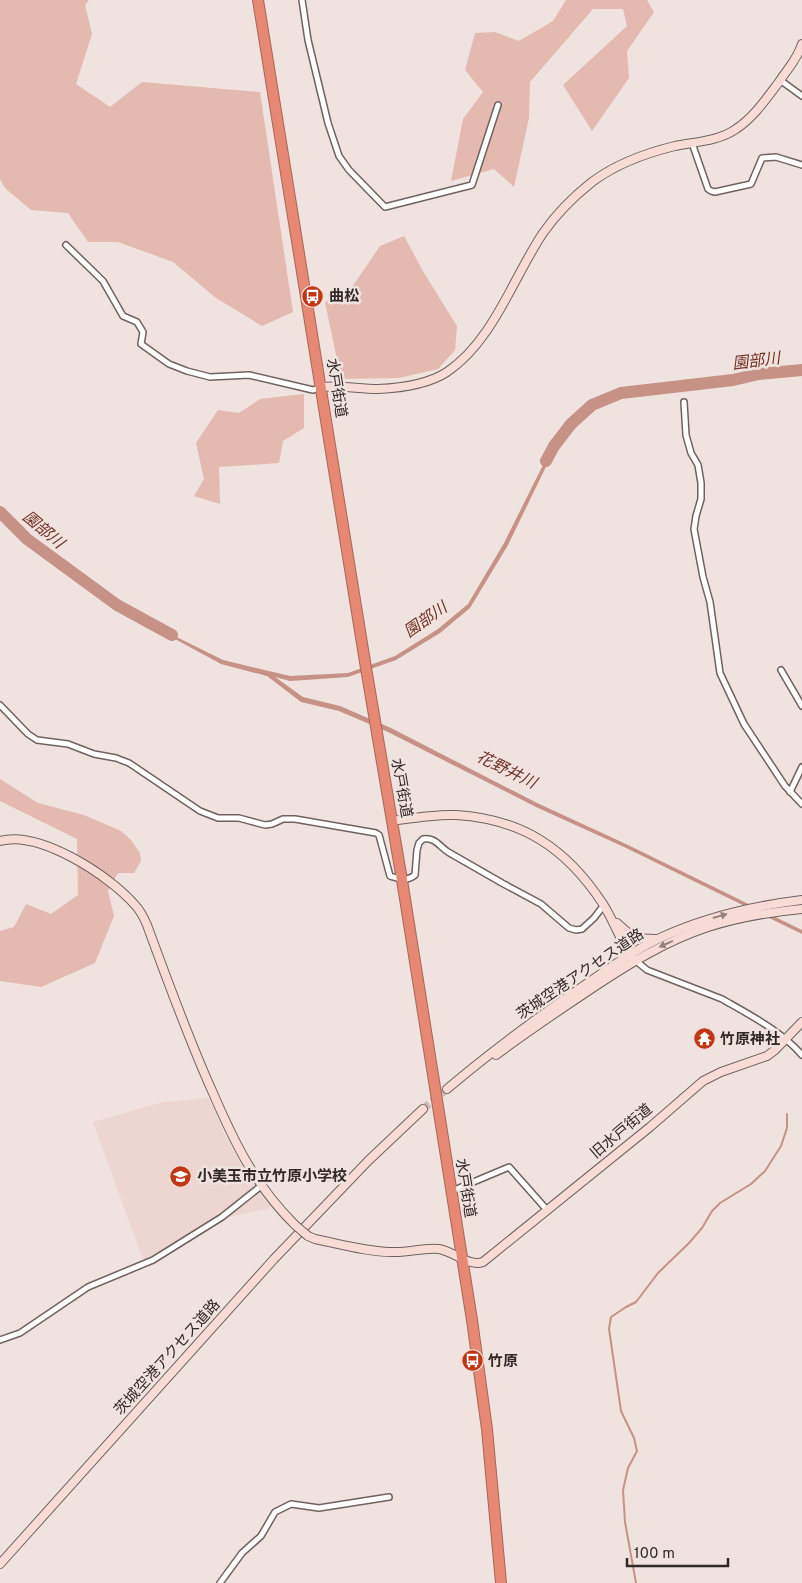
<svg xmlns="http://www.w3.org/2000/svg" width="802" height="1583" viewBox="0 0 802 1583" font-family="Overpass,'Noto Sans JP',sans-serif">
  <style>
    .built { fill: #edd6d1 }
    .green { fill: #e4b9af }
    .water { fill: #c59285 }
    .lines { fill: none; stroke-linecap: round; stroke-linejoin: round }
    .stream { stroke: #c59285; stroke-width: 2 }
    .river { stroke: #c59285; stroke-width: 12 }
    .secondary-tunnel { stroke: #c9bdba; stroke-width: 8; stroke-dasharray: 8 4; stroke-linecap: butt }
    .street-casing { stroke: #6f6360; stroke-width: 8 }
    .secondary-casing { stroke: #6f6360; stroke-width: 10 }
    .highway-casing { stroke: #a66759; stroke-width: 12 }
    .street { stroke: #fff; stroke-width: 5 }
    .secondary { stroke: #f8dbd5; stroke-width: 8 }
    .highway { stroke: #e68873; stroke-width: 10 }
    .secondary-bridge-casing { stroke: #6f6360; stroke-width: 10; stroke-linecap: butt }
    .secondary-bridge { stroke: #f8dbd5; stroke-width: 8 }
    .oneway { fill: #94827e }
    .labels { text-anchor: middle; stroke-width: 5; stroke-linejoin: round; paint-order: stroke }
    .poi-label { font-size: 15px; font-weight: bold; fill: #2f2928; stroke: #f0e2df; text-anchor: start }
    .street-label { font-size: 15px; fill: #2f2928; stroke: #f0e2df }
    .water-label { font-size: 16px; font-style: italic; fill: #723122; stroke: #f0e2df }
  </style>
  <rect width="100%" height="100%" fill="#f0e2df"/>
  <!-- built -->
  <path class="built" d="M209,1098L222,1129L241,1164L256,1188L270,1205V1208L229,1217L143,1260L93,1122L163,1102Z"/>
  <!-- green -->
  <g class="green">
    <path d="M0,0H89L85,5L92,34L76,84L110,107L142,82L260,92L293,312L262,326L216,298L173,262L118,242H88L68,213L31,210L5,188L0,179Z"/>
    <path d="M566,0H647L654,12L627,51L629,78L592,131L563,85L627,26L623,9H593L530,82L529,118L514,187L494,169L451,181L463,119L483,92L465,70L475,33L495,32L519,41L553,21Z"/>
    <path d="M404,236L424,273L457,326L455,350L438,369L399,378L341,379L325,302L348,293L380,246Z"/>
    <path d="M304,394V428L283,441L279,463L219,467L220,504L194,496L204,479L196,443L218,410L239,413L260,399Z"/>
    <path d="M0,779L38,803L84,815L121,831L131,840L140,853L141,861L134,873H118L108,891L114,916L95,963L41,987L0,981V931L14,927L26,904L51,914L78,895L77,839L0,801Z"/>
  </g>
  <!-- water -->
  <path class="water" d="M556,446L508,545L470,608L440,633L396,660L348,677L290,681L275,677L303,697L340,706L391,728L537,803L626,844L802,930V934L624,847L536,807L388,732L339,711L301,702L267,676L221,664L116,607L223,660L290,676L348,673L395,656L438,629L468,604L504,543L551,449Z"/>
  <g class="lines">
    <!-- stream -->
    <path class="stream" d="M636,1583L625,1522L623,1490L628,1468L637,1451L634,1438L621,1411L609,1329L611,1317L626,1307L636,1302L658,1273L689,1243L702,1228L712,1211L720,1203L751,1184L765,1171L781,1146L787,1128V1114"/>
    <!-- river -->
    <g class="river">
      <path d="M546,461L554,446L571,424L592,405L621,393L733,380L759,374L802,370"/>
      <path d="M0,512L27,539L117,605L172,635"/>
    </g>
    <!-- secondary-tunnel -->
    <path class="secondary-tunnel" d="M423,1109L447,1089"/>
    <defs>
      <g id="street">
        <path d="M302,0L308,40L328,123L339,156L349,170L385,207L472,185L498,105"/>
        <path d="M780,80L802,96"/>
        <path d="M692,143L708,189L711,191L715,192L751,184L762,158L776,157L802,165"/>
        <path d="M66,245L103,281L123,316L137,322L143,332L141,344L169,364L187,371L210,377L249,375L313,390L321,387"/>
        <path d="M684,402L686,435L691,453L698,465L701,483V499L696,516L694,529L703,577L710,602L720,673L744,724L785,786L802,804"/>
        <path d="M781,670L802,706"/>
        <path d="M0,705L28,734L37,740L68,744L94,754L116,758L129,763L200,811L218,818H239L265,825L272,824L283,819H295L376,833L379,835L390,876C400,879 406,882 415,875L417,850L419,843L423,839C435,837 439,846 448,852L502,883L541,904L569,928L576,930L582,929L594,918L604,905"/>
        <path d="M790,792L802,767"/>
        <path d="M635,960L647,970L722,999C750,1015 781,1031 802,1055"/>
        <path d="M452,1191L509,1167L547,1210"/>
        <path d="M0,1340L20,1333L88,1287L153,1260L222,1217L261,1186"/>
        <path d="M220,1583L242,1553L261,1536L275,1512L291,1504L319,1508L389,1497"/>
      </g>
      <g id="secondary">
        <path d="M322,387C341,385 359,389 378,389C401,388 427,385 447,372C493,341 513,278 543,233C557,213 573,197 592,182C616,164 646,153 675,146C695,142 719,141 736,129C754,117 766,99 779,82C788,68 797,60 802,44"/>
        <path d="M392,821C413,818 435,814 456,815C523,819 567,849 603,904C614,921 620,941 632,957"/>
        <path d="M0,841C40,830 110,876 135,905C141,911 144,918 147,925C168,982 188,1038 213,1093C235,1144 255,1185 295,1225"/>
        <path d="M617,923L634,938L655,939"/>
        <path d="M496,1055C528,1031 561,1009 594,987C630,963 666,941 708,927C739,917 770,912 802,909"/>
        <path d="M447,1089C492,1051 538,1017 586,984C610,968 634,950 660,938C705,917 753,906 802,900"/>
        <path d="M308,1236L315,1239C340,1244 367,1252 393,1252C408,1253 424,1247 439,1249C453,1251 469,1267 483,1262L650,1127L703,1081L721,1072L767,1056L775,1050L802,1022"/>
        <path d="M0,1564L274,1259L369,1160L423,1109"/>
      </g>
      <path id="highway" d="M258,0L366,668L402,880L472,1320L487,1429L501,1583"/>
    </defs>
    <!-- street casing -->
    <use href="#street" class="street-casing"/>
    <!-- secondary casing -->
    <use href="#secondary" class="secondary-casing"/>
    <!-- highway casing -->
    <use href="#highway" class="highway-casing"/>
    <!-- street -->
    <use href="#street" class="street"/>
    <!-- secondary -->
    <use href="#secondary" class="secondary"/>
    <!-- highway -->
    <use href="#highway" class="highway"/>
    <defs>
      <path id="secondary-bridge" d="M295,1225L308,1236"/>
    </defs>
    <!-- secondary-bridge casing -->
    <use href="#secondary-bridge" class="secondary-bridge-casing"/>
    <!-- secondary-bridge -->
    <use href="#secondary-bridge" class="secondary-bridge"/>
  </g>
  <!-- one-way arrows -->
  <defs><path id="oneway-solid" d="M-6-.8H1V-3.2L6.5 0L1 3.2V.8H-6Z" transform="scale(1.25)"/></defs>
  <g class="oneway">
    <use href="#oneway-solid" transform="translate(720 916) rotate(-16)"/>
    <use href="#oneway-solid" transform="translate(666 944) rotate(156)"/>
  </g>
  <!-- icons -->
  <defs>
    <symbol id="bus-disc" viewBox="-11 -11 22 22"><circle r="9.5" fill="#c13716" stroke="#f0e2df"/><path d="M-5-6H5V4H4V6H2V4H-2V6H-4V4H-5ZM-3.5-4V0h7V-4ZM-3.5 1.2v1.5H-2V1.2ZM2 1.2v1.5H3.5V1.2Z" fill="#fff"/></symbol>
    <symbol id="temple-disc" viewBox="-11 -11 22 22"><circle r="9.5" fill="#c13716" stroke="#f0e2df"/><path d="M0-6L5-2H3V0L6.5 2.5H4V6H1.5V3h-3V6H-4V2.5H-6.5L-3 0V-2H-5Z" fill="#fff"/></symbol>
    <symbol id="school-disc" viewBox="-11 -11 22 22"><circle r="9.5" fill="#c13716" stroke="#f0e2df"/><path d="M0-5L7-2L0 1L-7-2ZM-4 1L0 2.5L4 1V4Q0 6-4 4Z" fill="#fff"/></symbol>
  </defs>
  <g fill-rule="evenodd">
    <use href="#bus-disc" x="300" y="284" width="25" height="25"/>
    <use href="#temple-disc" x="692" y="1026" width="25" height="25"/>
    <use href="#school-disc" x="168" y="1164" width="25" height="25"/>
    <use href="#bus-disc" x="460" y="1348" width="25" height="25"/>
  </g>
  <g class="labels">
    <!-- poi labels -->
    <g class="poi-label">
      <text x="329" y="301">曲松</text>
      <text x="720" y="1044">竹原神社</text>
      <text x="197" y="1181">小美玉市立竹原小学校</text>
      <text x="488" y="1366">竹原</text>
    </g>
    <!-- street labels -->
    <g class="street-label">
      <text transform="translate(337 388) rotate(81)" y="5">水戸街道</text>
      <text transform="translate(402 788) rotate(80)" y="5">水戸街道</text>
      <text transform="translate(580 974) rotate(-34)" y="5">茨城空港アクセス道路</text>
      <text transform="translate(621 1131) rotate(-40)" y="5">旧水戸街道</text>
      <text transform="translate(466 1188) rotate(81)" y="5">水戸街道</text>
      <text transform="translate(167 1357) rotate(-48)" y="5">茨城空港アクセス道路</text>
    </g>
    <!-- water labels -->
    <g class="water-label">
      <text transform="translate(756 360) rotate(-7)" y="6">園部川</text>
      <text transform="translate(44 529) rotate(40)" y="6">園部川</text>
      <text transform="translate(425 619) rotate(-35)" y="6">園部川</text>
      <text transform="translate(507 769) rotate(26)" y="6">花野井川</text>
    </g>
  </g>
  <!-- scale -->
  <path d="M627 1558v8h101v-8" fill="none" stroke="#2f2928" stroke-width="2.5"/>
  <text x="634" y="1558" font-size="15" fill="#2f2928" stroke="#f0e2df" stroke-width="4" paint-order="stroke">100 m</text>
</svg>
